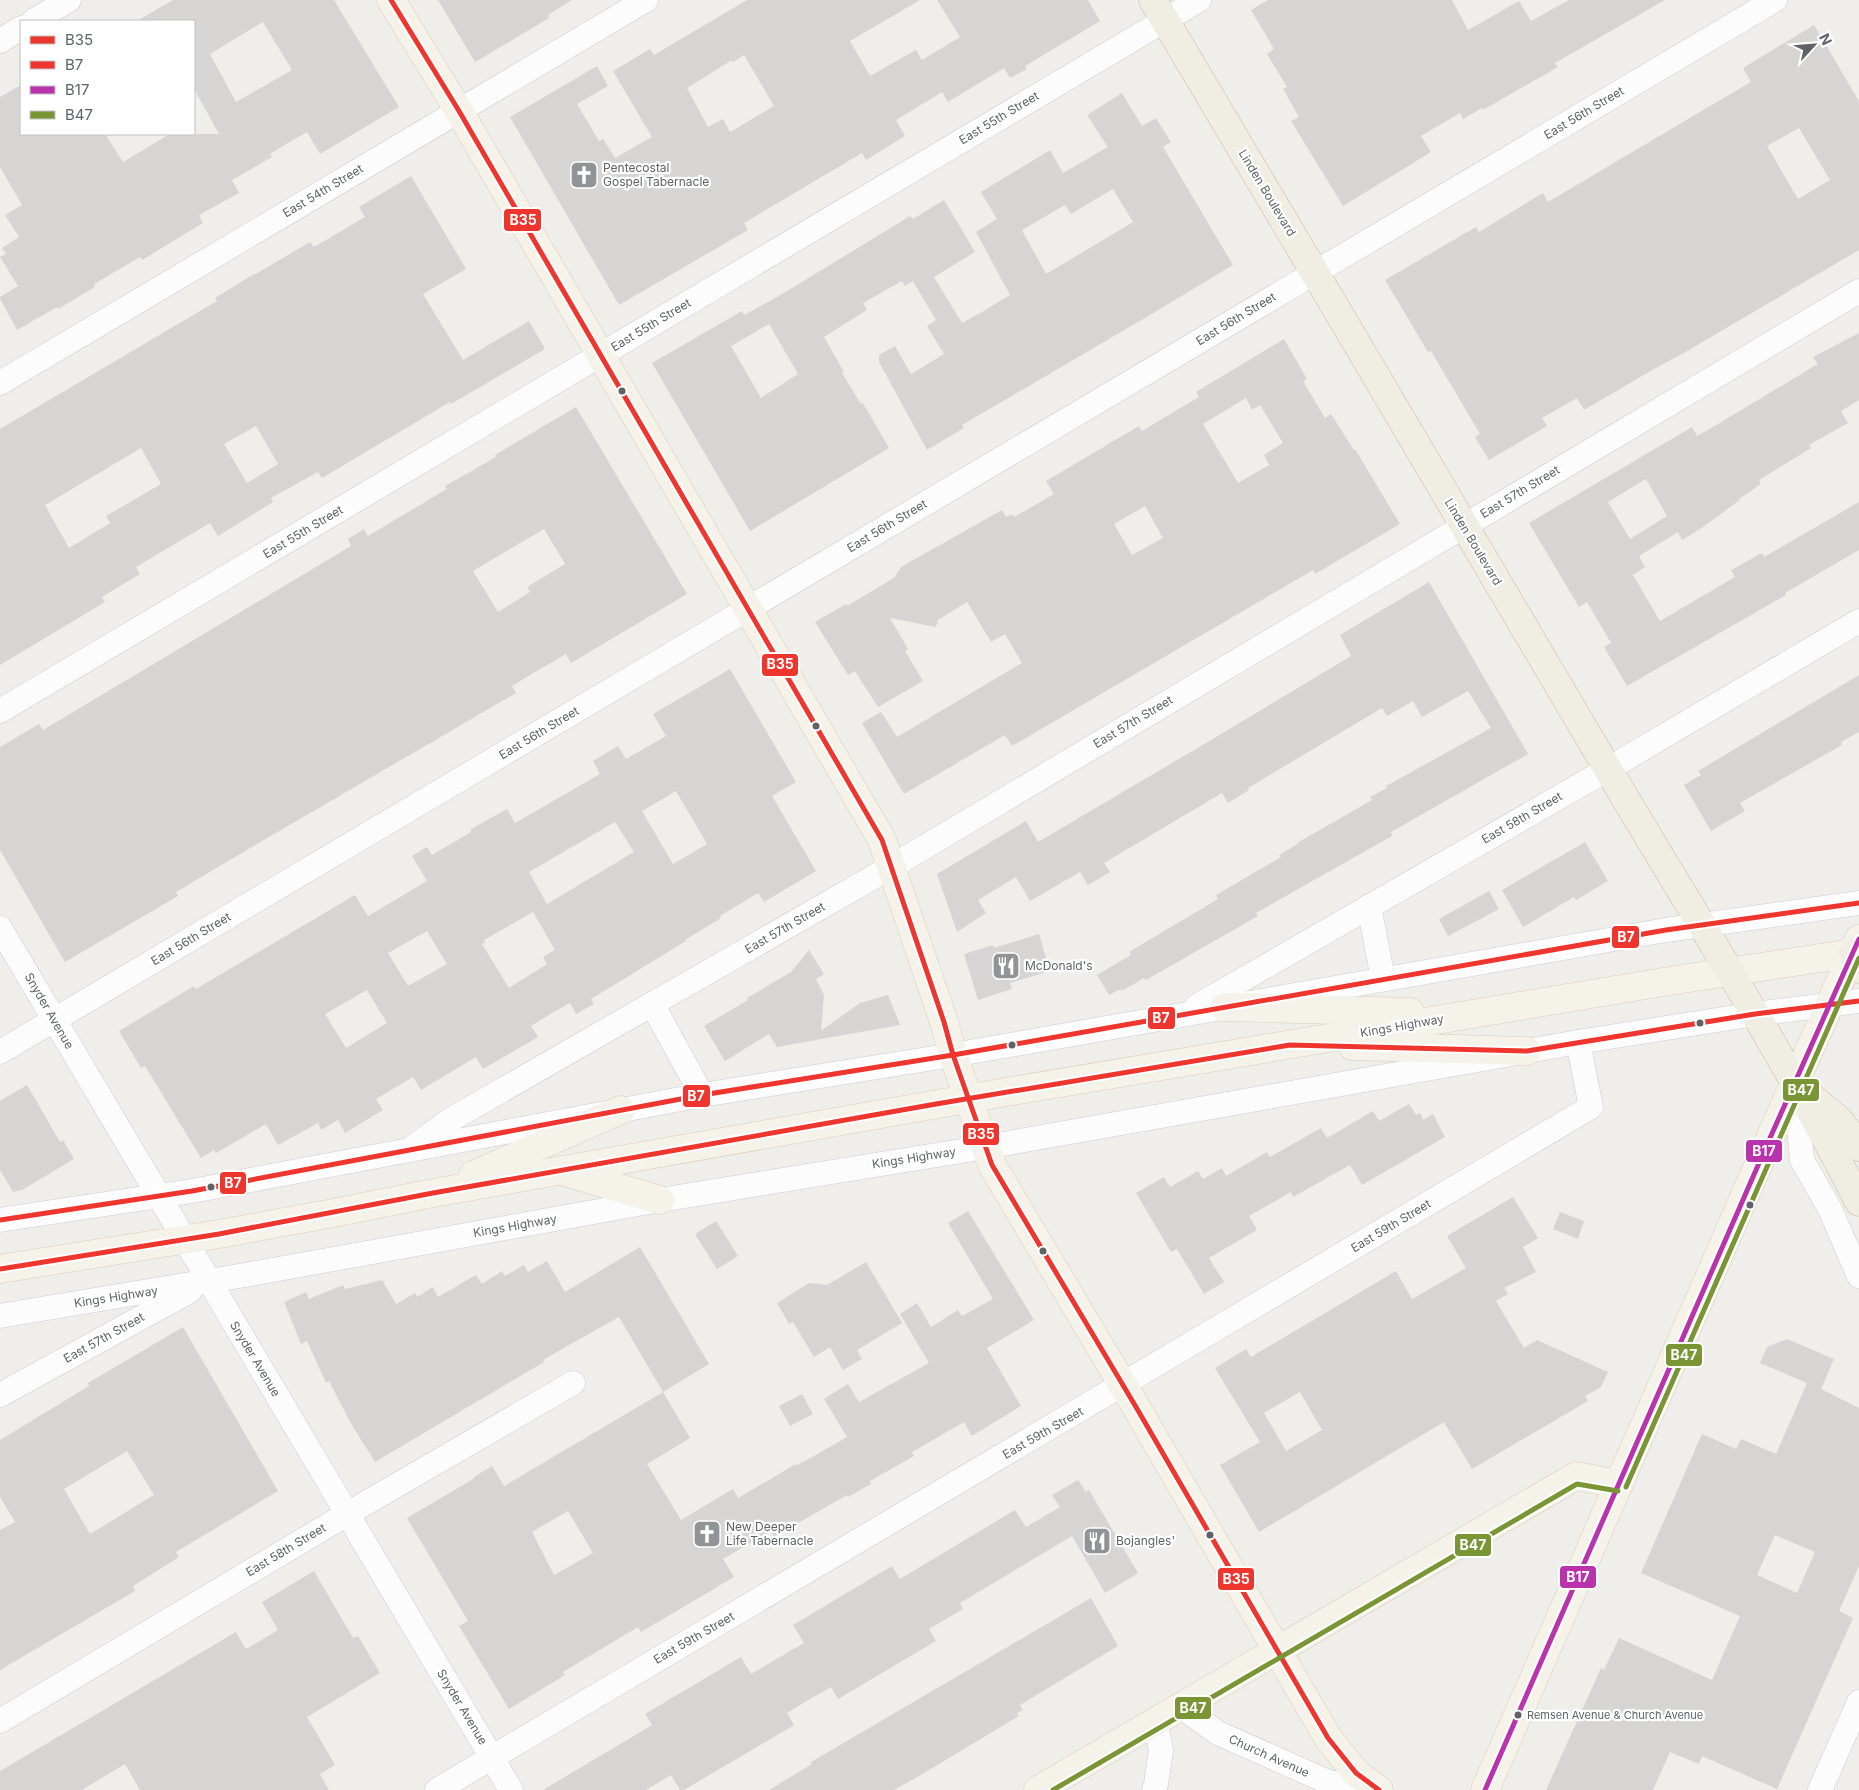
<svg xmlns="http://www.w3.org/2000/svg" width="1859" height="1790" viewBox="0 0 1859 1790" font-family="Inter,sans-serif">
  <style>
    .building { fill: #d6d5d3; fill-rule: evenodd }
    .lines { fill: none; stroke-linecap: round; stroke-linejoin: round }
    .minor-casing { stroke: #cbcccc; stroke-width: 25 }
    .major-casing { stroke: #d7ceb8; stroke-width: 29 }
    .highway-casing { stroke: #c8b996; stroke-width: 29 }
    .minor { stroke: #fdfcfc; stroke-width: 24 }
    .major { stroke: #f4f2e9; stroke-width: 28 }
    .highway { stroke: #f0ede3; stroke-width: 28 }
    .bus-1-casing { stroke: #fff; stroke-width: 9 }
    .bus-2-casing { stroke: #fff; stroke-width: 9 }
    .bus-3-casing { stroke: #fff; stroke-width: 9 }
    .bus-4-casing { stroke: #fff; stroke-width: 9 }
    .bus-1 { stroke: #ee352e; stroke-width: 5 }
    .bus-2 { stroke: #ee352e; stroke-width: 5 }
    .bus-3 { stroke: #b933ad; stroke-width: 5 }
    .bus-4 { stroke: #799534; stroke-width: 5 }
    .bus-dot { fill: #5f6368; stroke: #fff; stroke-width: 2 }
    .labels { text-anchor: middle; stroke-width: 4.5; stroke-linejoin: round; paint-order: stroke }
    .bus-label { font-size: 11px; fill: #5f6368; stroke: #fff; text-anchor: start }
    .street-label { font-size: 12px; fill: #5f6368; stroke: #fff }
    .poi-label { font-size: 12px; fill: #5f6368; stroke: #fff; text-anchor: start }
    .line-badge { stroke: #fff; stroke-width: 2 }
    .badge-label { font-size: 14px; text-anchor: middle; font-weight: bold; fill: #fff }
  </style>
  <rect width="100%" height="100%" fill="#efeeea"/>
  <!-- building -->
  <g class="building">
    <path d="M173,0H334L399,107L320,154L307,132L288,143L270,154L272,157L232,180L239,193L199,215L203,223L142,260L140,257L94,284L95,287L58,309L57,307L17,330L0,299V297L18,286L0,257L6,254L2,248L19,237L5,215L22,205L0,167V97L21,85V134H105L123,162L170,134H219L194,89V21H137ZM263,22L292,70L236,102L210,54Z"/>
    <path d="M438,0H572L548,15L549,18L475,62Z"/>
    <path d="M747,0H920L850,41L870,76L916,50L922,60L960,37L937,0H1088L1100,21L1025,66L1027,69L1010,78L1004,68L948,102L942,92L924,103L896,120L905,136L866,160L862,153L744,223L748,230L619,305L510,117L597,66L608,86L577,104L599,141L603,139L615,158L652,137L613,71L650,49L654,55ZM744,55L774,106L730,132L723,119L708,127L687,88L732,60L733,62Z"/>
    <path d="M1268,0H1452L1468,30L1519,1L1531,21L1569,0H1665L1555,63L1558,67L1483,110L1482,108L1463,119L1460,113L1421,136L1431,152L1343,206L1291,121L1299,117L1283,89L1287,87L1267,54L1274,49L1251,10Z"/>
    <path d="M1814,25L1859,101V250L1682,354L1654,369L1584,410L1577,398L1542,418L1547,426L1489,460L1475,437L1480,434L1431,351L1428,352L1385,280L1476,227L1479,232L1543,193L1548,202L1705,109L1751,82L1743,68ZM1799,128L1830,180L1798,199L1767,146Z"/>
    <path d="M1122,93L1142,126L1156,118L1171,142L1163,147L1233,265L1150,315L962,425L964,428L927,450L879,362V355L895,346L911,374L944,354L927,326L936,320L913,281L905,286L902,281L863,303L867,310L824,337L844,372L842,373L861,404L863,403L889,448L750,531L652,363L742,311L744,315L779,296L910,216L913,219L944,200L975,252L934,277L962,323L982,312L1010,295L976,232L997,219L981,192L1050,150L1063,173L1108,147L1087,115ZM1113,189L1133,222L1046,274L1022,230L1065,205L1071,214ZM769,324L798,374L761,398L731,346Z"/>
    <path d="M411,176L466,269L423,294L463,360L529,321L545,349L451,404L450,402L322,478L318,472L271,498L273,502L218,536L210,523L136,567L140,574L102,597L105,602L0,665V429L217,301L215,298L254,274V275L310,242L314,247L365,217L359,207ZM256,426L278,464L247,483L224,444ZM141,448L161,484L106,516L110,523L69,548L45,505Z"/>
    <path d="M1859,333V400L1841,411L1848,423L1809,445L1811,448L1759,480L1761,484L1739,499L1740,500L1700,529L1682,540L1678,532L1639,556L1645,567L1633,575L1660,621L1735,577L1731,570L1762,553L1764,557L1859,502V550L1785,593L1786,595L1627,686L1604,647L1611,643L1587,602L1579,607L1529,523L1692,427L1697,436L1718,424L1818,364L1813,357ZM1646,479L1667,516L1630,539L1608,502Z"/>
    <path d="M1284,339L1307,379L1303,381L1325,418L1331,414L1354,450L1355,449L1400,524L1315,574L1313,570L1012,746L1005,735L904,794L862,723L881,712L897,737L1022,663L1005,634L991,642L967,602L938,620L936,627L890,618L908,649L905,651L923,681L878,707L855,671L848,675L815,622L846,604L847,606L894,578L901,567L1002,510L1006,517L1012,514L1014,517L1054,494L1046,481L1139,426L1142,431L1170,414L1199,397L1196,392ZM1246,398L1252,410L1260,405L1283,443L1264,455L1269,465L1238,483L1203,424ZM1145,506L1163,538L1132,555L1114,524Z"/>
    <path d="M576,407L687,594L571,663L566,654L540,669L512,686L516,693L228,861L176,892L178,896L65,962L0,850V747L39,724L43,730L351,546L348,539L364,529L368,536L447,489L445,486L496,457L495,455ZM544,529L565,564L527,587L530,592L498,612L473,571Z"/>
    <path d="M1429,582L1528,754L1391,832L1392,836L1256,913L1258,916L1146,980L1144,978L1122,991L1121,989L1109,995L1097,975L1131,955L1129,952L1218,899L1216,895L1281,857L1279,855L1298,844L1297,843L1372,800L1370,797L1387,788L1386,786L1491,728L1468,691L1422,717L1413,701L1387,716L1382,708L1248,788L1249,790L1228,803L1222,793L1104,863L1110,872L1088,885L1080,872L1030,901L1016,877L978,900L986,913L957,932L937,874L1026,821L1038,842L1211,740L1351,656L1340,635Z"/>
    <path d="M730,669L796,782L772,796L816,871L764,902L758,893L720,916L721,918L685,940L686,941L591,999L594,1004L576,1014L570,1003L552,1013L531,1026L538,1037L483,1069L476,1057L421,1090L413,1077L376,1099L383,1110L345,1133L338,1120L321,1130L318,1123L278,1145L266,1124L216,1153L214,1150L201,1158L145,1066L141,1068L119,1031L194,986L196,989L355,895L368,916L427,881L412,856L427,847L432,855L471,832V829L507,809L515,823L600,774L593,761L618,746L626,759L666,736L653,714ZM676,791L707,844L673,864L642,811ZM615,822L634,852L547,904L529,872ZM533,912L555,950L543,957L547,964L509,988L482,944L485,942L484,940ZM427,931L447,964L408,986L388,953ZM367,990L387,1023L346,1048L325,1014Z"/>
    <path d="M1859,675V732L1841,742L1842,745L1740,803L1745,811L1711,831L1684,785L1701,775L1698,771Z"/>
    <path d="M1585,842L1608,881L1576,900L1574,897L1523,927L1502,890Z"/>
    <path d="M1489,891L1499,909L1448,936L1439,919Z"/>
    <path d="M1039,934L1050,971L1010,983L1012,989L978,1000L964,954L993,945L994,948Z"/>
    <path d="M809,950L824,974L816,979L824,995L821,1031L860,1003L888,995L900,1025L777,1047L769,1034L725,1061L704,1026L748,1000L747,998L791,972Z"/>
    <path d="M27,1085L60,1142L63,1140L74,1159L22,1190L13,1192L0,1170V1101Z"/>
    <path d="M1409,1104L1416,1115L1420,1113L1423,1120L1433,1114L1445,1137L1362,1185L1350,1165L1293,1197L1291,1192L1249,1216L1257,1230L1209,1258L1224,1282L1204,1294L1177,1249L1171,1252L1136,1193L1164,1177L1170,1187L1198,1171L1203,1179L1222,1168L1226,1176L1267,1152L1270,1157L1321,1128L1327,1138L1373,1111L1379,1121Z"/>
    <path d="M1513,1197L1538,1238L1523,1247L1536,1272L1504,1288L1508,1294L1496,1301L1524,1348L1537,1340L1608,1372L1601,1387L1585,1396L1588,1401L1472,1469L1444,1422L1259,1532L1220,1465L1260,1442L1215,1368L1246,1349L1251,1357L1396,1271L1412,1299L1466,1268L1447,1236ZM1300,1392L1322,1430L1286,1451L1264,1413Z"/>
    <path d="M968,1211L1034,1320L987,1348L1021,1406L972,1436L964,1422L912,1452L914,1456L870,1481L871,1484L848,1497L847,1495L774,1537L771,1531L723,1559L734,1577L641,1632L638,1627L563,1672L565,1675L509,1709L459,1626L468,1621L407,1518L475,1478L474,1477L492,1466L504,1486L663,1392L690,1438L647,1464L681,1520L733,1489L738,1498L796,1464L797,1465L805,1461L847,1437L824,1399L848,1384L859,1402L929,1363L900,1314L917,1303L931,1327L958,1310L962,1316L993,1299L948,1223ZM568,1511L593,1553L554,1575L532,1532Z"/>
    <path d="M1560,1212L1584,1221L1578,1239L1553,1229Z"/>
    <path d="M716,1221L738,1256L717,1269L695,1234Z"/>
    <path d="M640,1247L709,1364L663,1392L619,1317L562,1349L543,1360L544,1362L375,1462L350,1422L329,1381L326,1383L307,1341L301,1344L284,1302L306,1292L309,1299L343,1285L345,1289L382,1280L396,1304L415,1293L417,1297L433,1287L438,1297L476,1275L482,1284L502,1271L505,1276L524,1265L528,1272L547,1261L565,1292Z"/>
    <path d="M866,1262L902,1323L857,1350L862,1359L843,1370L830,1347L814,1357L793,1322L789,1324L777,1303L809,1283L827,1285Z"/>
    <path d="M183,1327L278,1491L176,1552L179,1557L133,1586L135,1591L0,1670V1530L15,1522L0,1497V1440L89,1386L88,1383ZM127,1451L154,1495L90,1534L64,1489Z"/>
    <path d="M1787,1339L1834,1359L1821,1389L1859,1408V1566L1839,1611L1853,1618L1777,1789L1702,1756L1699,1764L1670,1752L1653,1790H1546L1601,1668L1604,1670L1619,1638L1712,1680L1740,1616L1641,1573L1702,1434L1736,1449L1741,1439L1776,1454L1807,1383L1760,1363L1767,1347ZM1775,1535L1815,1552L1797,1593L1757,1575Z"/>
    <path d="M802,1394L813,1414L790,1426L779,1406Z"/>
    <path d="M1078,1480L1086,1492L1089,1490L1138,1573L1105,1593L1072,1536L960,1603L963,1609L929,1629L936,1641L838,1699L831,1687L805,1702L787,1713L794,1725L684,1790H680L671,1775L646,1790H543L652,1725L645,1714L741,1657L751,1674L804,1643L793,1625L892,1566L900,1579L1015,1510L1026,1527L1060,1507L1052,1495Z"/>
    <path d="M314,1571L353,1638L358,1636L380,1673L307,1717L335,1765L320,1774L329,1790H140L125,1764L82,1790H0V1771L236,1632L246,1649L278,1630L262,1602Z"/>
    <path d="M1091,1598L1118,1646L1020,1705L1023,1710L1017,1713L1019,1716L919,1776L894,1790H769L812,1764L811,1762Z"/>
  </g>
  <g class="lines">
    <defs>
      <g id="minor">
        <path d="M33,21L69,0"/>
        <path d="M0,41L21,28"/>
        <path d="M0,383L646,0"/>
        <path d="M0,711L1199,0"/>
        <path d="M1369,906L1383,979"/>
        <path d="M0,928L511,1790"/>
        <path d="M652,1004L702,1095"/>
        <path d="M1197,1006L1608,769L1859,621"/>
        <path d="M0,1052L1775,0"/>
        <path d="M1795,1086L1802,1160L1830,1209L1859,1276"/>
        <path d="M413,1147L450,1120L891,867L1859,291"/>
        <path d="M0,1220L192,1191L702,1095L953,1055L1666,930L1859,903"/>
        <path d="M0,1316L245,1275L660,1200L986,1147L1578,1042L1755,1014L1859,1001"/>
        <path d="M0,1395L190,1291"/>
        <path d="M1180,1706L1218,1733L1328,1782L1366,1790"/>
        <path d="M0,1721L347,1514L573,1383"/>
        <path d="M437,1790L1591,1107L1578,1042"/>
        <path d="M1154,1790L1156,1784L1161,1750L1155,1721"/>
        <path d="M1820,1790L1859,1702"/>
      </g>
      <g id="major">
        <path d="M391,0L459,111L882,840L944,1022L953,1055L992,1165L1136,1407L1328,1738L1356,1773L1379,1790"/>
        <path d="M1224,1007L1410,1012"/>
        <path d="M1352,1046L1527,1051"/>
        <path d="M565,1172L660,1200"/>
        <path d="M473,1175L621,1110"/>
        <path d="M0,1269L219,1234L328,1214L433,1193L1006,1092L1669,981L1859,952"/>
        <path d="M1038,1790L1576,1476L1619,1484"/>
        <path d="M1485,1790L1770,1138L1859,939"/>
      </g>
      <g id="highway">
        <path d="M1153,0C1305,255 1455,510 1606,766C1691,910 1783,1052 1859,1202"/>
        <path d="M1853,953L1859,969"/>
        <path d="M1809,1095L1840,1121L1859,1147"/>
      </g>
    </defs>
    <!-- minor casing -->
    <use href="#minor" class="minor-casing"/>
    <!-- major casing -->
    <use href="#major" class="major-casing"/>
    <!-- highway casing -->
    <use href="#highway" class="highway-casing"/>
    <!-- minor -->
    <use href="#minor" class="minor"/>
    <!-- major -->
    <use href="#major" class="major"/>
    <!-- highway -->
    <use href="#highway" class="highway"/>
    <defs>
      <path id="bus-1" d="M391,0L459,111L882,840L944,1022L953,1055L992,1165L1136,1407L1328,1738L1356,1773L1379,1790"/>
      <g id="bus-2">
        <path d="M0,1220L192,1191L702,1095L953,1055L1666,930L1859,903"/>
        <path d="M0,1269L219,1234L433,1193L936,1104L1290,1045L1527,1051L1755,1014L1859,1001"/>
      </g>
      <path id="bus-3" d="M1485,1790L1770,1138L1859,939"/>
      <g id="bus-4">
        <path d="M1626,1487L1859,958"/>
        <path d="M1053,1790L1577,1484L1618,1491"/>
      </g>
    </defs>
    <!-- bus-1 casing -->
    <use href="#bus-1" class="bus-1-casing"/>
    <!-- bus-2 casing -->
    <use href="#bus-2" class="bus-2-casing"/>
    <!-- bus-3 casing -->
    <use href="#bus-3" class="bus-3-casing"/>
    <!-- bus-4 casing -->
    <use href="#bus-4" class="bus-4-casing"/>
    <!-- bus-1 -->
    <use href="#bus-1" class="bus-1"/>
    <!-- bus-2 -->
    <use href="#bus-2" class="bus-2"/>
    <!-- bus-3 -->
    <use href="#bus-3" class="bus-3"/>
    <!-- bus-4 -->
    <use href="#bus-4" class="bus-4"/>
  </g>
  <!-- icons -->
  <defs>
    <symbol id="church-square" viewBox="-11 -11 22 22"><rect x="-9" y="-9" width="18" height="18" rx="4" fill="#919496" stroke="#fff"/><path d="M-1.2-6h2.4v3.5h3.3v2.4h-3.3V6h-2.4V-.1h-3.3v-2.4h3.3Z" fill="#fff"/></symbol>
    <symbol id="restaurant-square" viewBox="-11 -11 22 22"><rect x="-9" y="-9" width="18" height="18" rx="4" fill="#919496" stroke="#fff"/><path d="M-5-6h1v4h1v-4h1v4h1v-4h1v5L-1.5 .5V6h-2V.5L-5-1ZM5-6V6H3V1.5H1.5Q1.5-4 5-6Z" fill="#fff"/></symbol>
  </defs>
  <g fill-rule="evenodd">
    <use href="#church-square" x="568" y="159" width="32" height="32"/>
    <use href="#restaurant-square" x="990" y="950" width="32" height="32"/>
    <use href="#church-square" x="691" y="1518" width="32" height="32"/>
    <use href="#restaurant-square" x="1081" y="1525" width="32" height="32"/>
  </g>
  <!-- markers -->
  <g class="bus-dot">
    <circle cx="622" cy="391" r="4.5"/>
    <circle cx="816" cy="726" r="4.5"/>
    <circle cx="1700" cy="1023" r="4.5"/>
    <circle cx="1012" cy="1045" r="4.5"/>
    <circle cx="211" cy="1187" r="4.5"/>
    <circle cx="1750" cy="1205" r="4.5"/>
    <circle cx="1043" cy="1251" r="4.5"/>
    <circle cx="1210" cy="1535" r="4.5"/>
    <circle cx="1518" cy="1715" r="4.5"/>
  </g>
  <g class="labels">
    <!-- bus labels -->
    <g class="bus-label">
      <text x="1527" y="1719">Remsen Avenue &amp; Church Avenue</text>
    </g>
    <!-- street labels -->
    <g class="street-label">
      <text transform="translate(1584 113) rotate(-31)" y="4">East 56th Street</text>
      <text transform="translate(999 118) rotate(-31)" y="4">East 55th Street</text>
      <text transform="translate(323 191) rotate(-31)" y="4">East 54th Street</text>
      <text transform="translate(1267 193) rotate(59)" y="4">Linden Boulevard</text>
      <text transform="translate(1236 319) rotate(-31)" y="4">East 56th Street</text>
      <text transform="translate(651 325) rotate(-31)" y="4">East 55th Street</text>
      <text transform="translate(1520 492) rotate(-31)" y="4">East 57th Street</text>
      <text transform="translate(887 526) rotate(-31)" y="4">East 56th Street</text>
      <text transform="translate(303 532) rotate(-31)" y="4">East 55th Street</text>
      <text transform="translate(1473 542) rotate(59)" y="4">Linden Boulevard</text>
      <text transform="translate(1133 722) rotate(-31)" y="4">East 57th Street</text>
      <text transform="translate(539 733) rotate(-31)" y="4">East 56th Street</text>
      <text transform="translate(1522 818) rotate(-30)" y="4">East 58th Street</text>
      <text transform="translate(785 928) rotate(-30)" y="4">East 57th Street</text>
      <text transform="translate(191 939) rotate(-31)" y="4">East 56th Street</text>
      <text transform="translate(49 1011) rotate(60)" y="4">Snyder Avenue</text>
      <text transform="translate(1402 1026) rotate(-10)" y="4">Kings Highway</text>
      <text transform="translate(914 1158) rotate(-9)" y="4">Kings Highway</text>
      <text transform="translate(515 1226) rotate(-10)" y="4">Kings Highway</text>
      <text transform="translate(1391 1226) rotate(-31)" y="4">East 59th Street</text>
      <text transform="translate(116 1297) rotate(-9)" y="4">Kings Highway</text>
      <text transform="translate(104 1338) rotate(-29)" y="4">East 57th Street</text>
      <text transform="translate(255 1359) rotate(59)" y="4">Snyder Avenue</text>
      <text transform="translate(1043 1433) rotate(-30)" y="4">East 59th Street</text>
      <text transform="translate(286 1550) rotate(-31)" y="4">East 58th Street</text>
      <text transform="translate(694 1638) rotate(-30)" y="4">East 59th Street</text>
      <text transform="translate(462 1707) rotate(59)" y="4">Snyder Avenue</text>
      <text transform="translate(1269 1756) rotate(24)" y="4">Church Avenue</text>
    </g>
    <!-- poi labels -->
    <g class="poi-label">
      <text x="603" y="172">Pentecostal<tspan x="603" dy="14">Gospel Tabernacle</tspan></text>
      <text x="1025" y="970">McDonald's</text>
      <text x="726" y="1531">New Deeper<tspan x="726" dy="14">Life Tabernacle</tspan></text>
      <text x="1116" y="1545">Bojangles'</text>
    </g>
  </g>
  <g class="line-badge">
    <rect x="503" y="208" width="39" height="24" rx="5" fill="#ee352e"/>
    <rect x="761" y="653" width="38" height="24" rx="5" fill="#ee352e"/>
    <rect x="1611" y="925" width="29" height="24" rx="5" fill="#ee352e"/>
    <rect x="1147" y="1006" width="29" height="24" rx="5" fill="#ee352e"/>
    <rect x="1782" y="1078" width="38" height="24" rx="5" fill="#799534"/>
    <rect x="682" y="1084" width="29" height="24" rx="5" fill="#ee352e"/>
    <rect x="962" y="1122" width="38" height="24" rx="5" fill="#ee352e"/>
    <rect x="1745" y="1139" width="38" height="24" rx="5" fill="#b933ad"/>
    <rect x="219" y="1171" width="28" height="24" rx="5" fill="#ee352e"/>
    <rect x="1665" y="1343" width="38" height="24" rx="5" fill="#799534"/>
    <rect x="1454" y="1533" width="38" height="24" rx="5" fill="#799534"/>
    <rect x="1559" y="1565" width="38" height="24" rx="5" fill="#b933ad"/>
    <rect x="1217" y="1567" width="38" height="24" rx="5" fill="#ee352e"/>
    <rect x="1174" y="1696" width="38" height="24" rx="5" fill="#799534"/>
  </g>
  <g class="badge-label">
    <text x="523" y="225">B35</text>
    <text x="780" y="669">B35</text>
    <text x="1626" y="942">B7</text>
    <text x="1161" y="1023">B7</text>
    <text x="1801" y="1095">B47</text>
    <text x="696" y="1101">B7</text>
    <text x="981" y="1139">B35</text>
    <text x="1764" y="1156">B17</text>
    <text x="233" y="1188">B7</text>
    <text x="1684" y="1360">B47</text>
    <text x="1473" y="1550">B47</text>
    <text x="1578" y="1582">B17</text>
    <text x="1236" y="1584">B35</text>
    <text x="1193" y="1713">B47</text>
  </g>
  <!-- legend -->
  <rect x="20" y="20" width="175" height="115" fill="#ffffff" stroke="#bfc1c3"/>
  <rect x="30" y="36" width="25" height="8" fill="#ee352e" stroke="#bfc1c3"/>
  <text x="65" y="45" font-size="15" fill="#5f6368">B35</text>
  <rect x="30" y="61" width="25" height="8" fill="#ee352e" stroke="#bfc1c3"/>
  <text x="65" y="70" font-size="15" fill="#5f6368">B7</text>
  <rect x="30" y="86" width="25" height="8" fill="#b933ad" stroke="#bfc1c3"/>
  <text x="65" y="95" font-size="15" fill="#5f6368">B17</text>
  <rect x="30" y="111" width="25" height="8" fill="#799534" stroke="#bfc1c3"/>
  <text x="65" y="120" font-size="15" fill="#5f6368">B47</text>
  <!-- north arrow -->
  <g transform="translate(1814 45) rotate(64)" stroke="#ffffff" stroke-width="4" paint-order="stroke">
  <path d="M0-4L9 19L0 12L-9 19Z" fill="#5f6368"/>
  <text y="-8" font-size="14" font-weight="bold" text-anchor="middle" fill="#5f6368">N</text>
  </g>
</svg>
